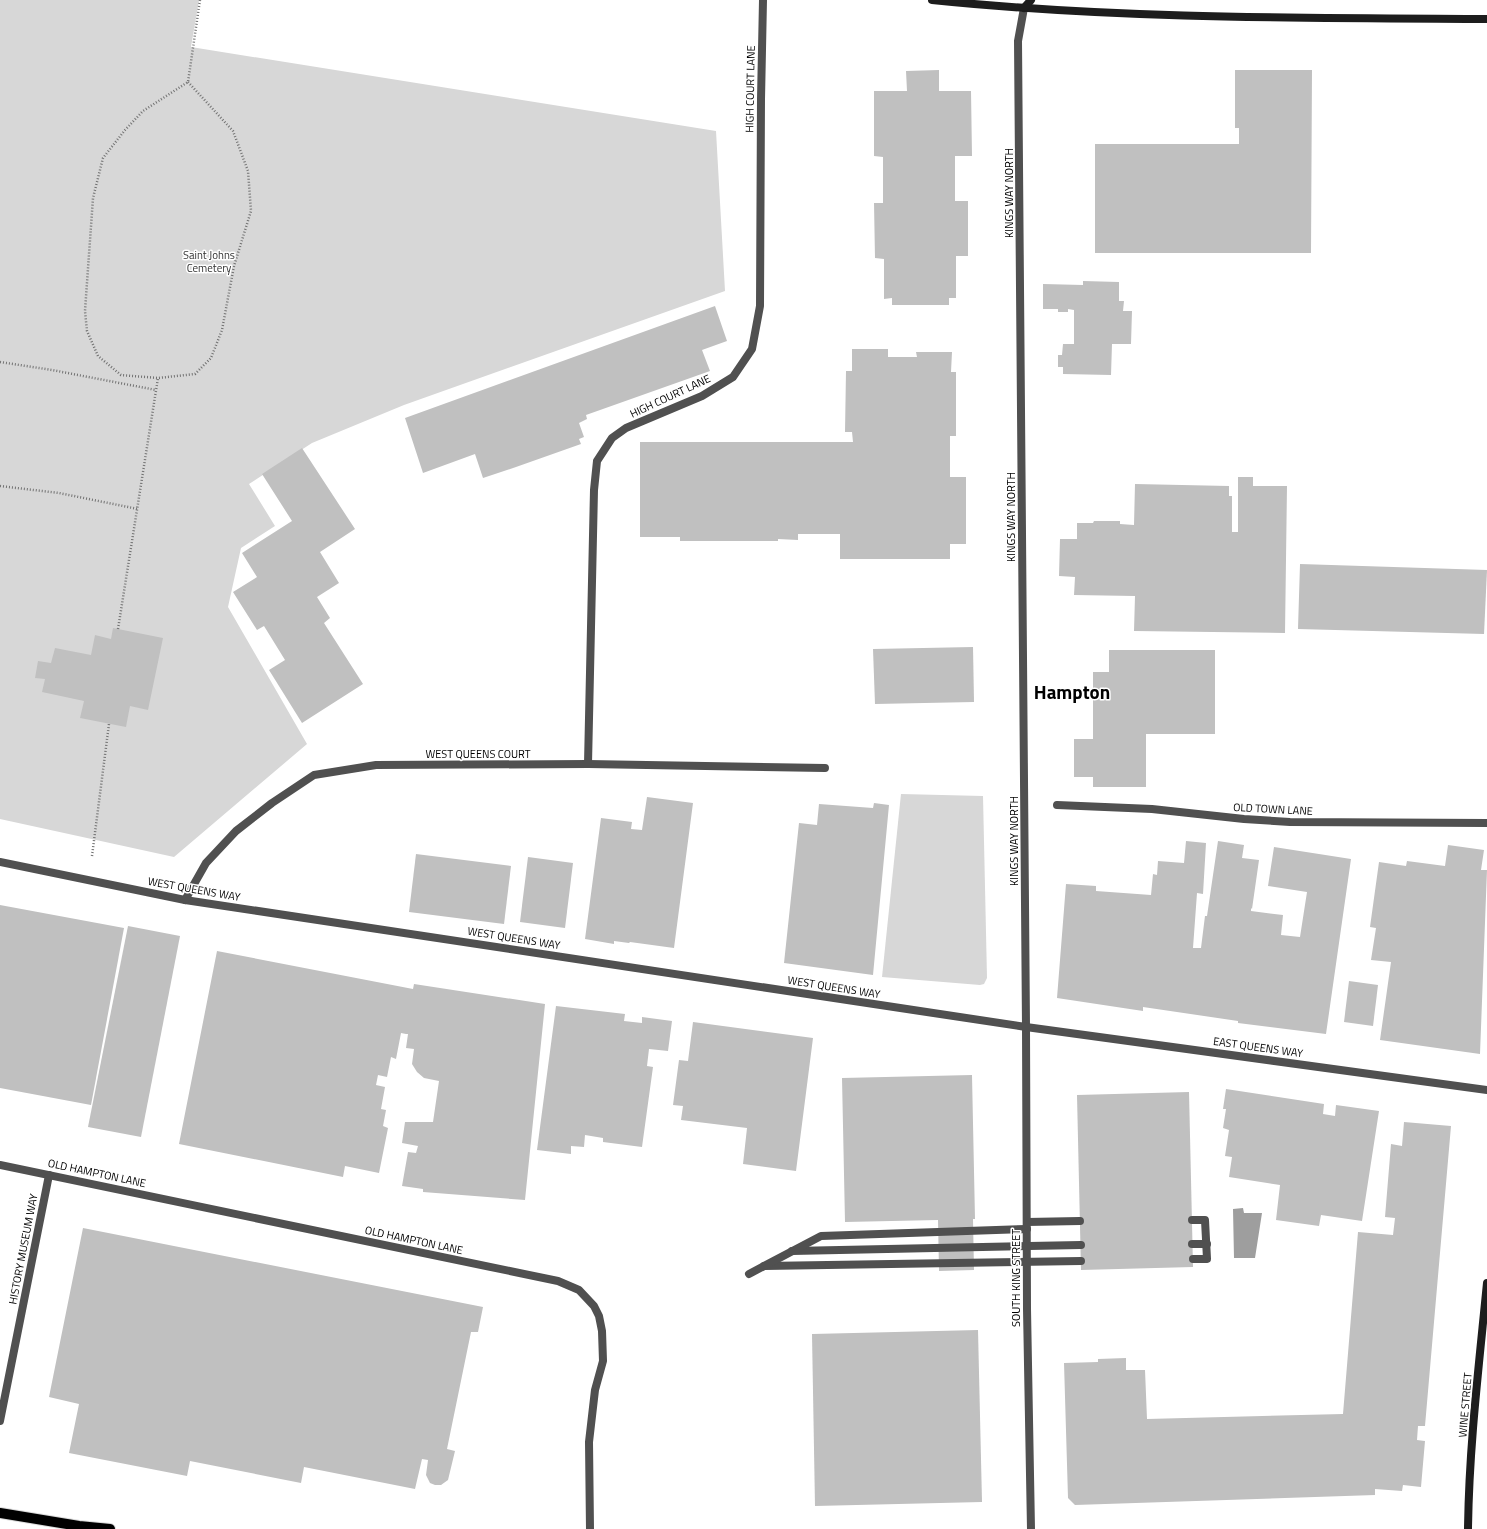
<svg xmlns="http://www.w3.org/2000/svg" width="1487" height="1529" viewBox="0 0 1487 1529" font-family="'Titillium Web',sans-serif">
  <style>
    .green { fill: #d7d7d7 }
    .water { fill: #9e9e9e }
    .building { fill: #c0c0c0 }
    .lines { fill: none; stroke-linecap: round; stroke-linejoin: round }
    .primary-casing { stroke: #dbdbdb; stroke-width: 12 }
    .path { stroke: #727272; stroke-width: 2.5; stroke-dasharray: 1 2; stroke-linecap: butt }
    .lane { stroke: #505050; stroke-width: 8 }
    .street { stroke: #505050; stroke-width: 8 }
    .secondary { stroke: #1d1d1d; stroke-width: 8 }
    .primary { stroke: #000; stroke-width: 10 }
    .labels { text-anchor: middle; stroke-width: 3; stroke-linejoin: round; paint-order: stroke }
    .street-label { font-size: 11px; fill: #000; stroke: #fff }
    .park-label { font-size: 11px; fill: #2e2e2e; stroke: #fff }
    .town-label { font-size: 19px; font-weight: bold; fill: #000; stroke: #fff }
  </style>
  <rect width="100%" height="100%" fill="#fff"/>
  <!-- green -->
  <g class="green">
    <path d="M0,0H199L191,47L716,131L725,291L404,405L312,443L249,484L275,526L241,548L228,607L307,744L174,857L0,819Z"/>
    <path d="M901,794L983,796L987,978L984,984L980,985L882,977Z"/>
  </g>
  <!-- water -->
  <path class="water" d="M1243,1208L1244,1213H1262L1255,1258H1234L1233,1209Z"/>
  <!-- building -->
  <g class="building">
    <path d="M939,70V91H971L972,156H955V201H968V256H956V298H949V305H892V298L884,299V259L875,258L874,203H883V157L874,156V91H907L906,71Z"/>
    <path d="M1235,70H1312L1311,253H1095V144H1239V128H1235Z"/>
    <path d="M1083,281L1119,282V301H1124L1123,311H1132L1131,344H1112L1111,375L1063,374V367H1058V355H1062L1063,344H1074V310L1068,309V312H1058V309H1043V284L1083,285Z"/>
    <path d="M715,306L727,341L702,350L710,371L586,415L587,419L579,423L584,437L579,439L581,444L516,467L483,478L475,454L423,473L405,418Z"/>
    <path d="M852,349H888V357H917L916,352H952L951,372H956V436H950V477H966V544H950V559H840V534H798V540L778,539V541H680V537H640V442H853L852,432H845L846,371H852Z"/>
    <path d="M302,448L355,529L320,552L339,583L317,597L330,618L324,623L363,684L302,723L269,670L285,660L264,626L257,630L233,592L257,577L242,553L292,521L262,474Z"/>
    <path d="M1238,477H1253V486H1287L1285,633L1134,631L1135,596L1074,595L1075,577L1059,576L1060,539H1077V523H1093L1094,521H1120V524L1134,525L1135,484L1229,486V496H1232V532H1238Z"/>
    <path d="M1300,564L1487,570L1484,634L1298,629Z"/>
    <path d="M113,628L163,638L148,710L130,706L126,727L80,718L84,701L42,692L45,679L35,678L38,661L51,663L55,648L91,655L95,635L111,639Z"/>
    <path d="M973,647L974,702L875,704L873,649Z"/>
    <path d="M1109,650H1215V734H1146V787H1093V777H1074V739H1093V672H1109Z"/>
    <path d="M647,797L693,803L674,948L630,942L629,943L614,941V944L585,939L601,818L632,822L631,829L642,830Z"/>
    <path d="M874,803L889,805L873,975L784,963L799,823L817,825L819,804L873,808Z"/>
    <path d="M1186,841L1206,843L1203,894L1197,893L1193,948H1201L1205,916H1207L1218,841L1244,845L1242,858L1259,860L1252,909L1251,908V911L1283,915L1281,935L1300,937L1307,892L1268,886L1274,847L1351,859L1326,1034L1238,1023V1021L1143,1007V1011L1057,998L1066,884L1096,886V891L1151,895L1153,874L1157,875L1158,861L1184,863Z"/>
    <path d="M1448,845L1484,850L1481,870H1487L1480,1054L1380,1040L1391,962L1371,960L1376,928L1370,927L1379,862L1406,866L1407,861L1445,866Z"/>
    <path d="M416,854L511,866L504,924L409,912Z"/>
    <path d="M528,857L573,863L565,928L520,922Z"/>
    <path d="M0,905L124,928L91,1105L0,1088Z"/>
    <path d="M128,926L180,936L141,1137L88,1127Z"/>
    <path d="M217,951L413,989L414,984L545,1004L525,1200L423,1192V1189L402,1186L408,1152L416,1153L418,1146L402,1143L405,1122H433L439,1081L424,1078L417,1072L412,1064L414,1049L406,1048L408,1034H406L401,1033L396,1059L391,1057L387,1077L378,1075L376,1085L385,1087L381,1109L386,1110L383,1126L388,1128L379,1173L345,1166L343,1177L179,1144Z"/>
    <path d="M1349,981L1378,985L1373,1026L1344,1022Z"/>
    <path d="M556,1006L625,1014L624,1021L642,1023V1017L672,1021L668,1051L649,1049L647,1066L653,1067L642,1147L603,1142V1138L585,1135L584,1147L571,1146V1154L537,1150Z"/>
    <path d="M693,1022L813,1038L796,1171L743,1164L747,1128L681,1120L683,1106L673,1105L679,1060L688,1061Z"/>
    <path d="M972,1075L975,1219H973L974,1270L939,1271L938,1220L845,1222L842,1078Z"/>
    <path d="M1226,1089L1324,1104L1323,1114L1335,1116L1336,1105L1379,1111L1362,1221L1321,1215L1319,1226L1276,1220L1280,1185L1229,1177L1232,1157L1225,1156L1229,1130L1223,1128L1226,1109H1223Z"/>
    <path d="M1189,1092L1193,1267L1081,1270L1077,1095Z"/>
    <path d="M1404,1122L1451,1126L1425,1426H1418L1417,1440L1425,1441L1421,1487L1403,1485L1402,1491L1375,1489V1495L1075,1505L1068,1498L1064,1363L1098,1362V1359L1126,1358V1370H1145L1147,1419L1343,1414L1358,1232L1393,1235L1395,1218L1385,1217L1391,1144L1402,1146Z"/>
    <path d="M83,1228L483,1307L478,1332H471L447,1449L455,1451L448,1480L441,1485H435L430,1483L426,1475L428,1460L422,1459L415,1489L304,1467L301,1483L190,1461L187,1476L69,1453L79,1404L49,1397Z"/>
    <path d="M978,1330L982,1502L815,1506L812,1334Z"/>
  </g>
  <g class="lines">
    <defs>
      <path id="primary" d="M0,1513L79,1526L110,1529"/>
    </defs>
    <!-- primary casing -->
    <use href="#primary" class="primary-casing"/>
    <!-- path -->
    <g class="path">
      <path d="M188,82L233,131L248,171L251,211L234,266L222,330L211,358L195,374L158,378L121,375L98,356L87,331L85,311L93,198L103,158L125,130L143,111L188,82L200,0"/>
      <path d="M0,362L52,370L156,390"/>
      <path d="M0,486L59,493L138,509"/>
      <path d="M118,629L158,378"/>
      <path d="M92,856L109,724"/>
    </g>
    <!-- lane -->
    <g class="lane">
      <path d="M1192,1220H1205L1207,1259H1193"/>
      <path d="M1027,1222L1080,1221"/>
      <path d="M1192,1244H1207"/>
      <path d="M792,1251L1081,1245"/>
      <path d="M764,1266L1081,1261"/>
      <path d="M749,1274L821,1236L1027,1229"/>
    </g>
    <!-- street -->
    <g class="street">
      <path d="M1024,8L1018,41L1026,1027L1027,1309L1031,1529"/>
      <path d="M588,764L594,490L597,461L612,438L626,428L702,396L733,377L752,349L760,306L761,99L763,0"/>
      <path d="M1057,805L1152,809L1244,819L1290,822L1487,823"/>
      <path d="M0,862L185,900L1026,1027L1487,1090"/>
      <path d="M185,900L206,863L236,831L272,803L314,775L376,765L588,764L825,768"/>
      <path d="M0,1165L558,1281L579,1290L594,1306L599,1316L602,1331L603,1361L595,1390L589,1442L590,1529"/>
      <path d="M0,1421L49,1175"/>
    </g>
    <!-- secondary -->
    <g class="secondary">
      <path d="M932,0C1116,19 1302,18 1487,19"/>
      <path d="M1024,8L1031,0"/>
      <path d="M1468,1529C1469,1447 1479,1365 1487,1283"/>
    </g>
    <!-- primary -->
    <use href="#primary" class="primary"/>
  </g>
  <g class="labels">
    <!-- street labels -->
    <g class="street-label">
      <text transform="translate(750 89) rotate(-89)" y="4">HIGH COURT LANE</text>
      <text transform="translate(1009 193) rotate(-90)" y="4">KINGS WAY NORTH</text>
      <text transform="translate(670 396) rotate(-25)" y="4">HIGH COURT LANE</text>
      <text transform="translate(1011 517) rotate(-90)" y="4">KINGS WAY NORTH</text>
      <text x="478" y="758">WEST QUEENS COURT</text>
      <text transform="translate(1273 809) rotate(3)" y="4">OLD TOWN LANE</text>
      <text transform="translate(1014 841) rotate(-90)" y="4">KINGS WAY NORTH</text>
      <text transform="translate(194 889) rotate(10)" y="4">WEST QUEENS WAY</text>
      <text transform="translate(514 938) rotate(9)" y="4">WEST QUEENS WAY</text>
      <text transform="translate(834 987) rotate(9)" y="4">WEST QUEENS WAY</text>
      <text transform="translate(1258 1047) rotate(8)" y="4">EAST QUEENS WAY</text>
      <text transform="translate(97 1173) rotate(12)" y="4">OLD HAMPTON LANE</text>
      <text transform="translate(414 1240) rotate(12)" y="4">OLD HAMPTON LANE</text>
      <text transform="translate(23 1249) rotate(-79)" y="4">HISTORY MUSEUM WAY</text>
      <text transform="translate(1016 1278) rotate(-90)" y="4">SOUTH KING STREET</text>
      <text transform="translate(1465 1405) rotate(-85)" y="4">WINE STREET</text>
    </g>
    <!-- park labels -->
    <g class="park-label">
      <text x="209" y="259">Saint Johns<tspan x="209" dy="13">Cemetery</tspan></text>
    </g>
    <!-- town labels -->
    <g class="town-label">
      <text x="1072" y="699">Hampton</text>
    </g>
  </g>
</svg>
